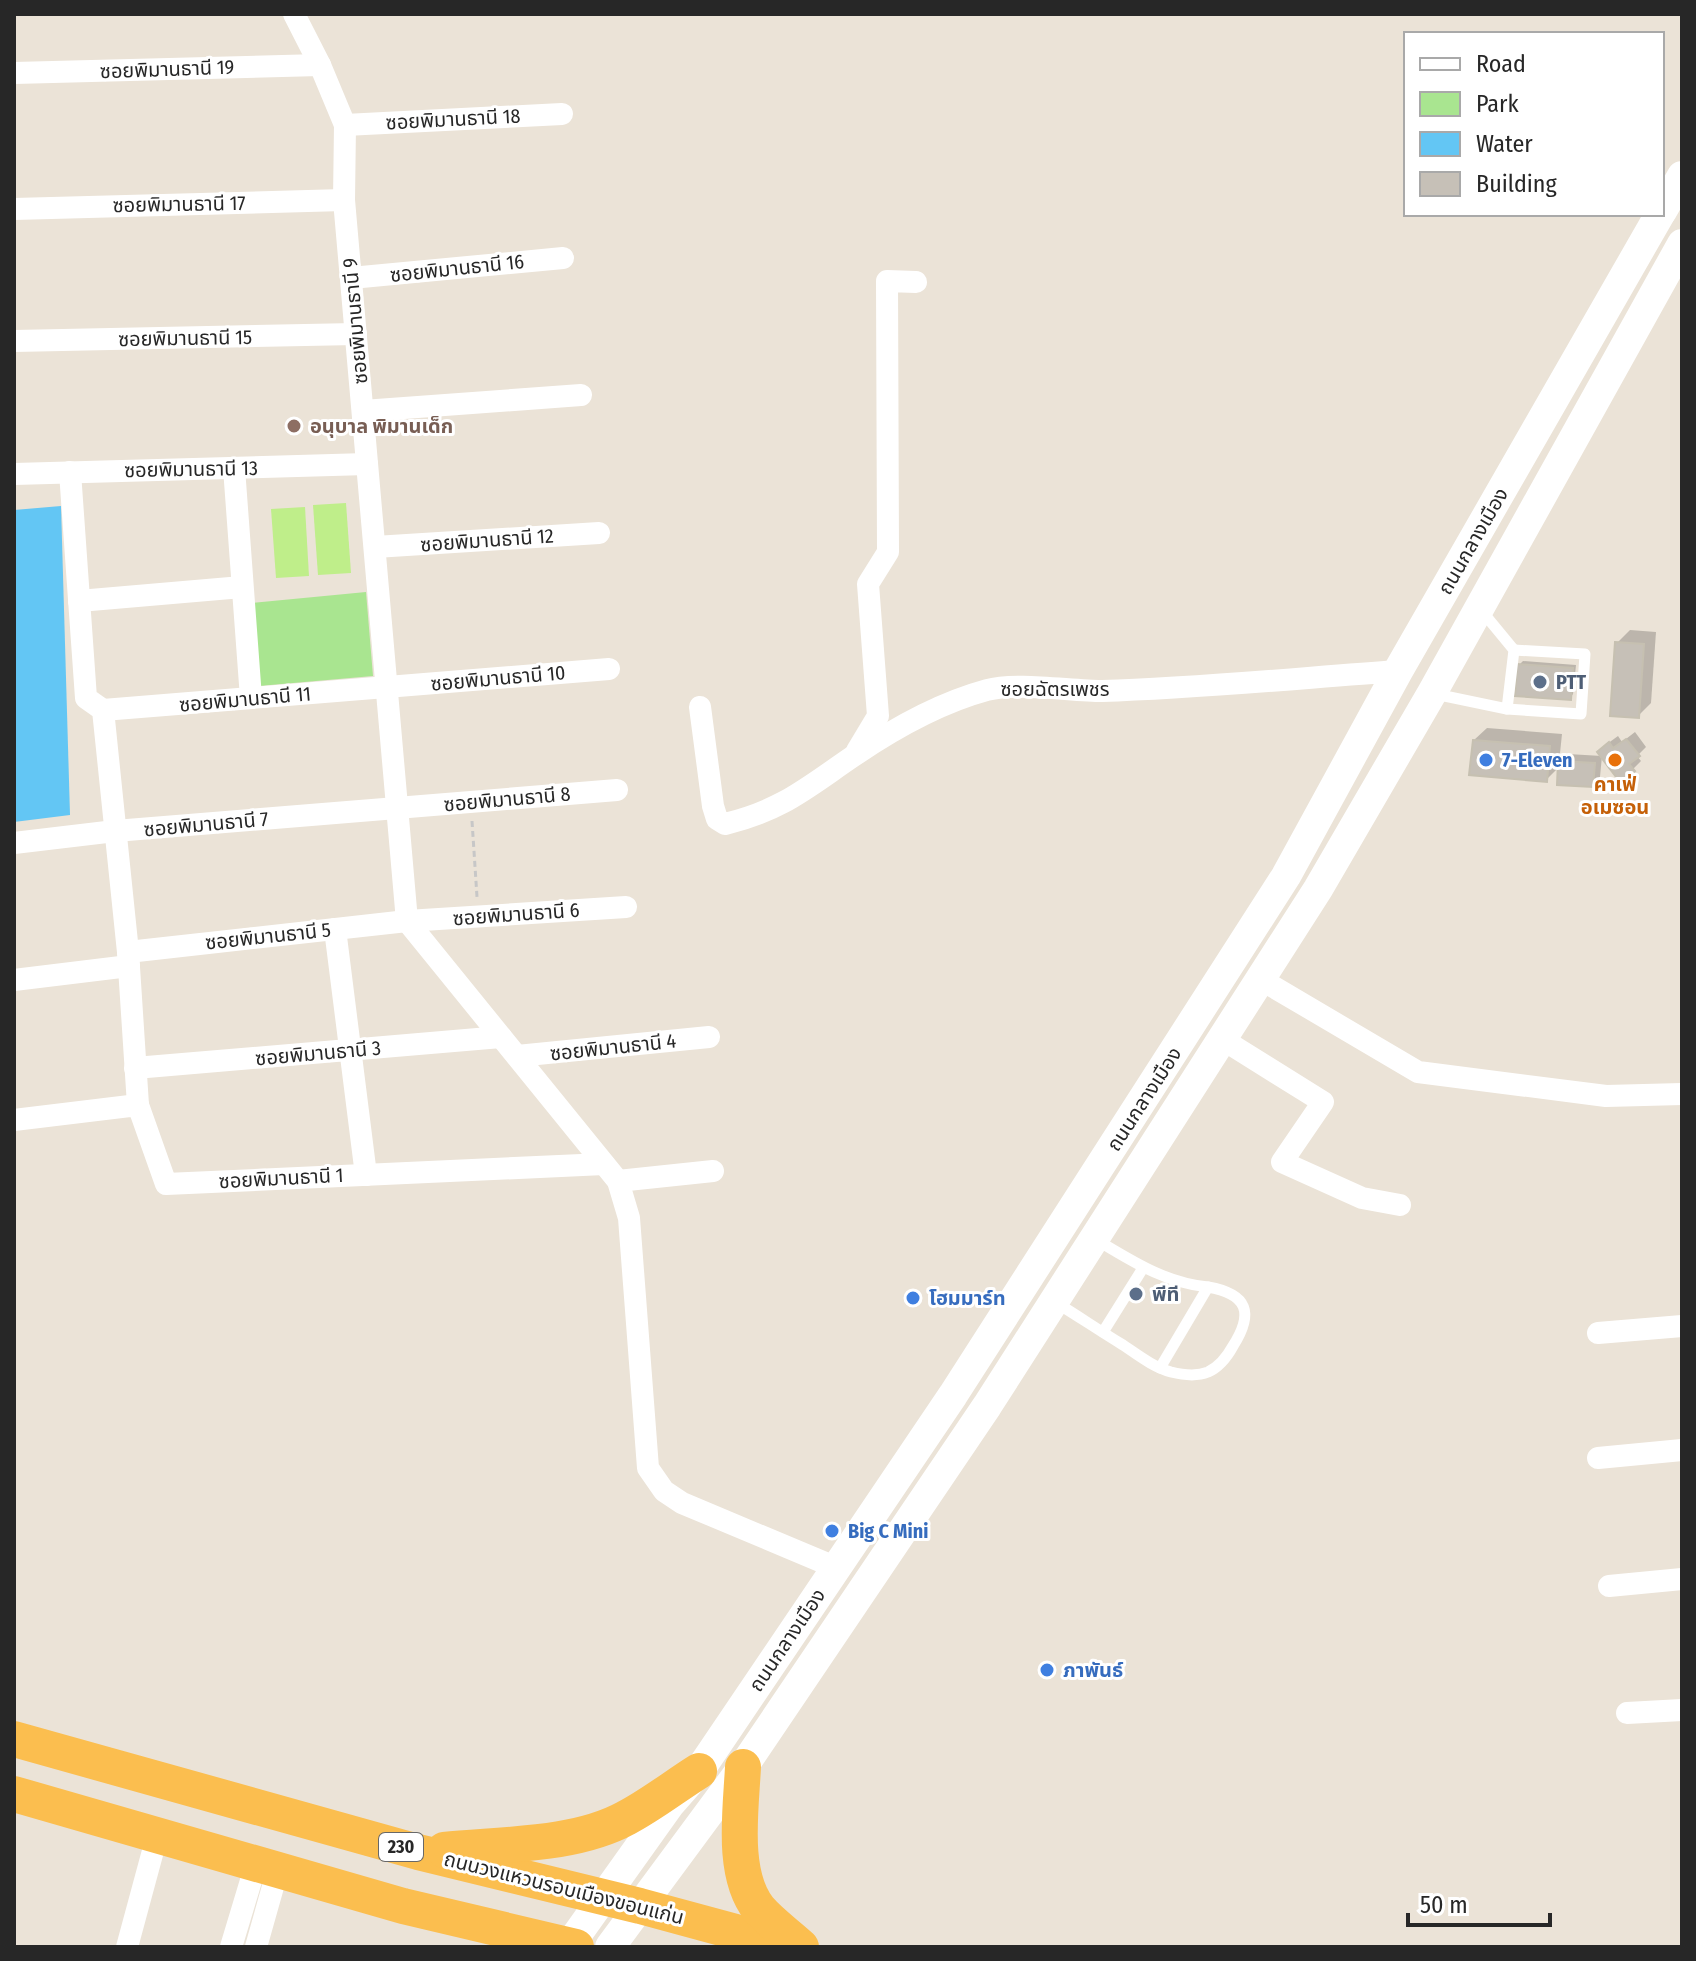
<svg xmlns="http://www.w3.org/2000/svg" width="1696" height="1961" viewBox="0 0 1696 1961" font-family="'Fira Sans Condensed','Noto Sans Thai',sans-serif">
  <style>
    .green { fill: #a9e590 }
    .pitch { fill: #bfee8a }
    .water { fill: #63c6f4 }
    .shadow { fill: #0003 }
    .building { fill: #c6c0b7; stroke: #c6c0b1; stroke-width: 2 }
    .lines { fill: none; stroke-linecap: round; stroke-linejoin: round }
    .path { stroke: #c7c7c7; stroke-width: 3; stroke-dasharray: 6 4; stroke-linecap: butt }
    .service { stroke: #fff; stroke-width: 11 }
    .minor { stroke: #fff; stroke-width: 22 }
    .secondary { stroke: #fff; stroke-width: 30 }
    .trunk { stroke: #fbbe4f; stroke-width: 36 }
    .education-dot { fill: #8d6e63; stroke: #fff; stroke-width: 3 }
    .service-dot { fill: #5c6f8a; stroke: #fff; stroke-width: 3 }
    .shop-dot { fill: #3f7fe0; stroke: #fff; stroke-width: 3 }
    .food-dot { fill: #e8710a; stroke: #fff; stroke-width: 3 }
    .labels { text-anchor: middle; stroke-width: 6; stroke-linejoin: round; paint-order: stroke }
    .shield { fill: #fff; stroke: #686868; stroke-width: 2 }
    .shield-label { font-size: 18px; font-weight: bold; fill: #272727 }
    .street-label { font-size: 20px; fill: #272727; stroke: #fff }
    .education-label { font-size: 20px; font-weight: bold; fill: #785e54; stroke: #fff; text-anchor: start }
    .service-label { font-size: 20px; font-weight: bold; fill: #4e5e75; stroke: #fff; text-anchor: start }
    .shop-label { font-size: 20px; font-weight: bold; fill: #366cbe; stroke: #fff; text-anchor: start }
    .food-label { font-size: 20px; font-weight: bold; fill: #c56008; stroke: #fff }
  </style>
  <rect width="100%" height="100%" fill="#ebe3d7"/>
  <!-- green -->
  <path class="green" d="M366,592L373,676L259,686L251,603Z"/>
  <!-- pitch -->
  <g class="pitch">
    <path d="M346,503L351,573L318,575L313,505Z"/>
    <path d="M305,507L309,576L276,578L271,509Z"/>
  </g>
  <!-- water -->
  <path class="water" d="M61,506L70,815L14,822V510Z"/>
  <!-- shadow -->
  <g class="shadow">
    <path d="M1630,630L1656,632L1651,703L1638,716L1617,643Z"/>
    <path d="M1523,661L1576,665L1573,694L1570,698L1519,665Z"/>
    <path d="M1487,728L1562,734L1559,763L1568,754L1602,756L1600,777L1592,785L1560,766L1546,780L1474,740Z"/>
    <path d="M1635,732L1646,747L1637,756L1641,761L1633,769L1607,744L1618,736L1622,742Z"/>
  </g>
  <!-- building -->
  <g class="building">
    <path d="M1615,642L1644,644L1639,718L1610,716Z"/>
    <path d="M1517,664L1573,668L1571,700L1515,696Z"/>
    <path d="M1626,739L1640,756L1629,764L1635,771L1620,782L1597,752L1609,742L1613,748Z"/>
    <path d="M1473,740L1550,746L1547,782L1469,775Z"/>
    <path d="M1558,761L1595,763L1593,787L1557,785Z"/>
  </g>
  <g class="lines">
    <!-- path -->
    <path class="path" d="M472,821L477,897"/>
    <!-- service -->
    <g class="service">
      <path d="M1481,610L1514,650L1507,709"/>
      <path d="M1435,694L1507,709L1581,714L1585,654L1514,650"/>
      <path d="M1095,1239C1132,1261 1165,1283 1208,1287L1160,1368"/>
      <path d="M1055,1302C1078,1316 1100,1331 1123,1345C1138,1355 1153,1367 1171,1372C1183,1375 1196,1377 1208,1372C1219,1367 1227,1357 1233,1346C1254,1313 1248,1294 1208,1287"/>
      <path d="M1103,1332L1143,1268"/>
    </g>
    <!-- minor -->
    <g class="minor">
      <path d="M294,14L320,65L345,125L344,200L407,921L618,1181L629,1218L648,1468L664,1491L682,1503L837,1568"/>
      <path d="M14,73L320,65"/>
      <path d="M345,125L562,114"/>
      <path d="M14,209L344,200"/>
      <path d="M351,278L563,258"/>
      <path d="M14,341L356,334"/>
      <path d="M363,411L581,395"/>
      <path d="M234,468L251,698"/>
      <path d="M70,472L86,698L103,710L128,952L138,1105"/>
      <path d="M14,474L367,464"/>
      <path d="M375,547L599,533"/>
      <path d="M79,601L242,587"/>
      <path d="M700,707L713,806L717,819L725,824C782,810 805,789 852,757C893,729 939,703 987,690C1017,682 1070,691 1102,691C1201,688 1300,678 1398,671"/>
      <path d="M103,710L609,669"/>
      <path d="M857,751L878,716L868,584L888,552L887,281L916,282"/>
      <path d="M14,843L115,831L617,790"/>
      <path d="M335,929L366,1175"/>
      <path d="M128,952L407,921L626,907"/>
      <path d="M1260,979L1418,1072L1606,1096L1682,1094"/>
      <path d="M14,980L129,966"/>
      <path d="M1222,1039L1323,1102L1282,1162L1362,1198L1400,1205"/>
      <path d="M517,1056L709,1037"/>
      <path d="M135,1068L501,1037"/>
      <path d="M14,1120L138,1105L166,1184L604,1164"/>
      <path d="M618,1181L713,1171"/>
      <path d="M1598,1333L1682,1326"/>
      <path d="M1598,1458L1682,1450"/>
      <path d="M1609,1586L1682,1579"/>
      <path d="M1627,1713L1682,1710"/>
      <path d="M127,1947L157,1836"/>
      <path d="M231,1947L256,1864"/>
      <path d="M256,1947L278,1869"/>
    </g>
    <!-- secondary -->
    <g class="secondary">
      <path d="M1662,211L1682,176"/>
      <path d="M568,1947L670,1804L699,1771L953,1395L1286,876L1398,671L1660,214"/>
      <path d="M610,1947L743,1767L987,1406L1318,889L1432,693L1682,244"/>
    </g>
    <!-- trunk -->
    <g class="trunk">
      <path d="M14,1739L418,1852L640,1906L791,1947"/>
      <path d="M743,1767C741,1809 731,1874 759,1909C771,1923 788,1935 801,1947"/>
      <path d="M14,1794L403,1906L576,1947"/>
      <path d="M444,1850C501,1844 575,1846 626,1818C651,1805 675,1786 699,1771"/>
    </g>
  </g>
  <!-- markers -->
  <circle class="education-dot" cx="294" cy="426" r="8"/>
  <g class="service-dot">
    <circle cx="1540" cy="682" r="8"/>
    <circle cx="1136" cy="1294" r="8"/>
  </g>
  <g class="shop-dot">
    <circle cx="1486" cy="760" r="8"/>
    <circle cx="913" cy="1298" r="8"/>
    <circle cx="832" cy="1531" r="8"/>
    <circle cx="1047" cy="1670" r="8"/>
  </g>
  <circle class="food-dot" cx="1615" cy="760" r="8"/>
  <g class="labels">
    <!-- shield labels -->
    <rect class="shield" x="379" y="1833" width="44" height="28" rx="6"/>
    <g class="shield-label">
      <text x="401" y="1853">230</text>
    </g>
    <!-- street labels -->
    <g class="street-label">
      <text transform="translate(167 69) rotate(-2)" y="7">ซอยพิมานธานี 19</text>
      <text transform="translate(453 119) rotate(-3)" y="7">ซอยพิมานธานี 18</text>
      <text transform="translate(179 204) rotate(-1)" y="7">ซอยพิมานธานี 17</text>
      <text transform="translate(457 268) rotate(-6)" y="7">ซอยพิมานธานี 16</text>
      <text transform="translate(355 321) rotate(-95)" y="7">ซอยพิมานธานี 9</text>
      <text transform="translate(185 338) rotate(-1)" y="7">ซอยพิมานธานี 15</text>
      <text transform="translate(191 469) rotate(-1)" y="7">ซอยพิมานธานี 13</text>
      <text transform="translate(487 540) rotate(-4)" y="7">ซอยพิมานธานี 12</text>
      <text transform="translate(1473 541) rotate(-60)" y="7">ถนนกลางเมือง</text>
      <text transform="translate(498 678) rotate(-5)" y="7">ซอยพิมานธานี 10</text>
      <text x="1055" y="696">ซอยฉัตรเพชร</text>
      <text transform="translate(245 699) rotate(-5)" y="7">ซอยพิมานธานี 11</text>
      <text transform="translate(507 799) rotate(-5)" y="7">ซอยพิมานธานี 8</text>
      <text transform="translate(206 824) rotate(-5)" y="7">ซอยพิมานธานี 7</text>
      <text transform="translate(516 914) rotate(-4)" y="7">ซอยพิมานธานี 6</text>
      <text transform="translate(268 936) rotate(-6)" y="7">ซอยพิมานธานี 5</text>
      <text transform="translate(613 1047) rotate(-6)" y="7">ซอยพิมานธานี 4</text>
      <text transform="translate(318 1053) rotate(-5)" y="7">ซอยพิมานธานี 3</text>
      <text transform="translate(1144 1099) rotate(-57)" y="7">ถนนกลางเมือง</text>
      <text transform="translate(281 1178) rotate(-3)" y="7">ซอยพิมานธานี 1</text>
      <text transform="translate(787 1640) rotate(-56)" y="7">ถนนกลางเมือง</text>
      <text transform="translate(564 1888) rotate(14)" y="7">ถนนวงแหวนรอบเมืองขอนแก่น</text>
    </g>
    <!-- education labels -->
    <g class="education-label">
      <text x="310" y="433">อนุบาล พิมานเด็ก</text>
    </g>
    <!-- service labels -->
    <g class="service-label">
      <text x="1556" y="689">PTT</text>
      <text x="1152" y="1301">พีที</text>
    </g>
    <!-- shop labels -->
    <g class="shop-label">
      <text x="1502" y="767">7-Eleven</text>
      <text x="929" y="1305">โฮมมาร์ท</text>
      <text x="848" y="1538">Big C Mini</text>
      <text x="1063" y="1677">ภาพันธ์</text>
    </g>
    <!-- food labels -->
    <g class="food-label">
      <text x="1615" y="791">คาเฟ่<tspan x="1615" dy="23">อเมซอน</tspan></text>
    </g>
  </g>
  <!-- border -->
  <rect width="1696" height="1961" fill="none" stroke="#272727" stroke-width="32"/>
  <!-- legend -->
  <rect x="1404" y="32" width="260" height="184" fill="#ffffff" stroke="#a9a9a9" stroke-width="2"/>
  <rect x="1420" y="58" width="40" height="12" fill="#ffffff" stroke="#a9a9a9" stroke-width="2"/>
  <text x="1476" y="72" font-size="24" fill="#272727">Road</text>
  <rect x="1420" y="92" width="40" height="24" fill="#a9e590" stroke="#a9a9a9" stroke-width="2"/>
  <text x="1476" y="112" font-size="24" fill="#272727">Park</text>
  <rect x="1420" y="132" width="40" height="24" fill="#63c6f4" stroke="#a9a9a9" stroke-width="2"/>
  <text x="1476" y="152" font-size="24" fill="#272727">Water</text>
  <rect x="1420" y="172" width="40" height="24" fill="#c6c0b7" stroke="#a9a9a9" stroke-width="2"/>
  <text x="1476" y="192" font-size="24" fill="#272727">Building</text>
  <!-- scale -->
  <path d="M1408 1913v12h142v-12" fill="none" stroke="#272727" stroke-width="4"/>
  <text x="1420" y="1913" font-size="24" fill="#272727" stroke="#ffffff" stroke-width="6" paint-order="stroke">50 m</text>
</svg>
